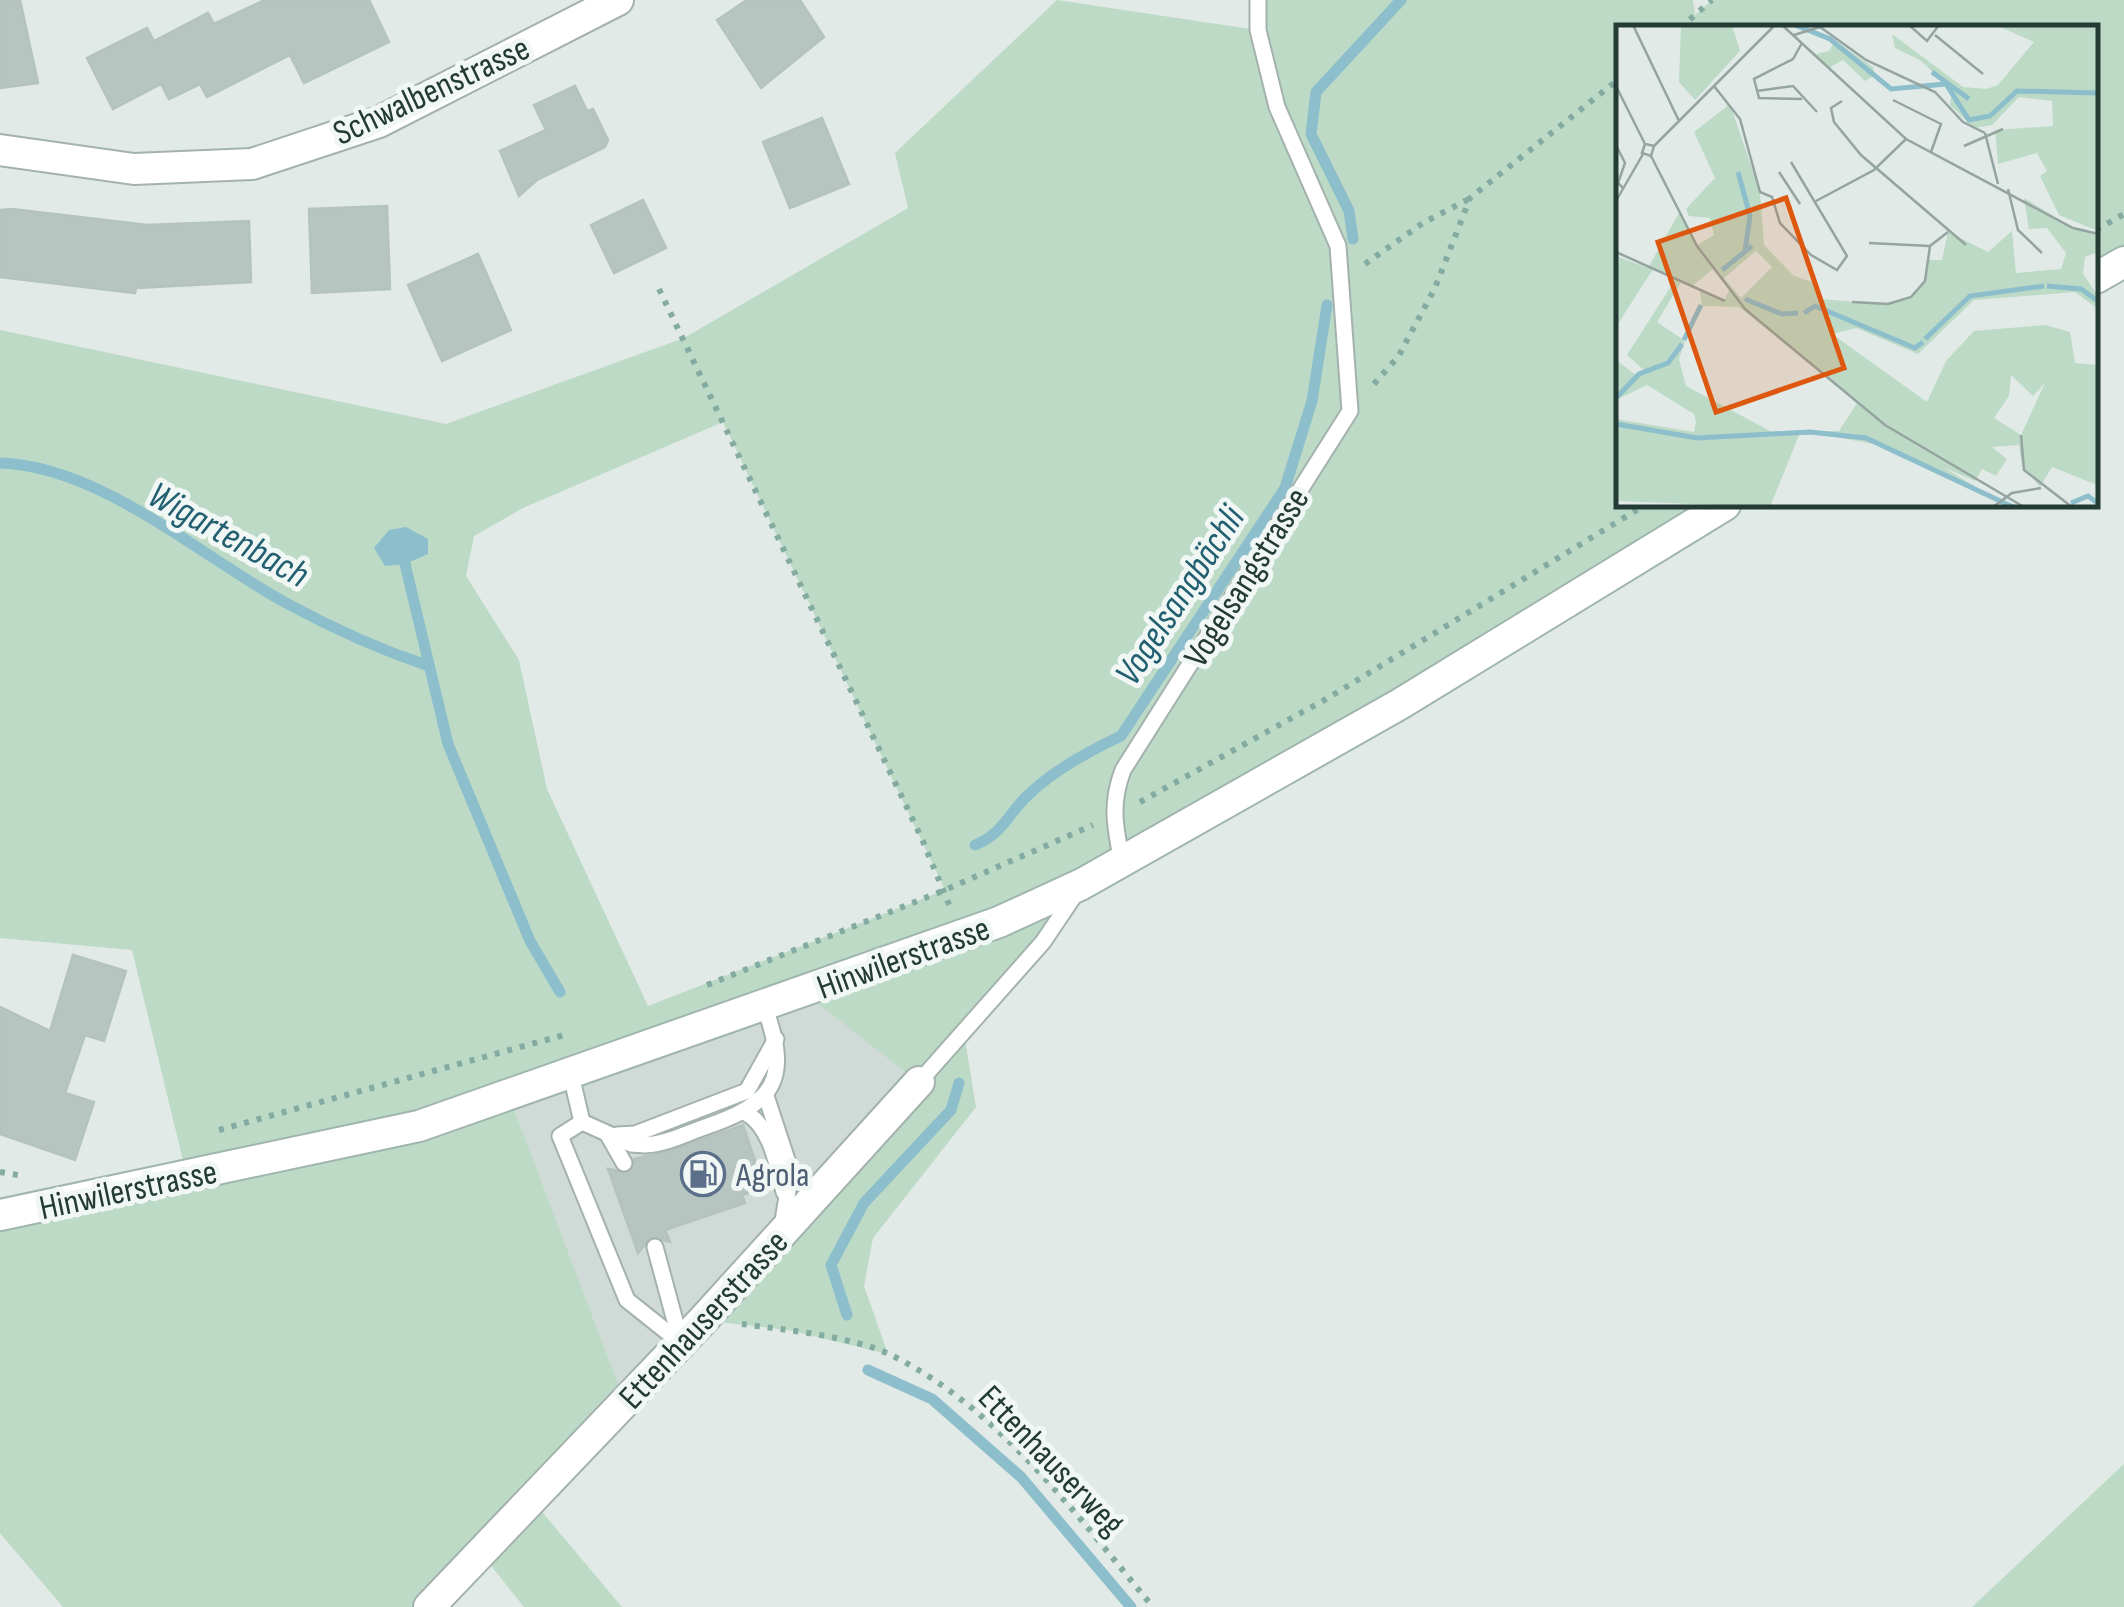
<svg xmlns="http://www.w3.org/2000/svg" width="2124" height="1607" viewBox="0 0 2124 1607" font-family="'Sofia Sans Condensed',sans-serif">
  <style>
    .built { fill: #d0dad6 }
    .green { fill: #bcdac5; fill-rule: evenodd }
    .water { fill: #8dbecb }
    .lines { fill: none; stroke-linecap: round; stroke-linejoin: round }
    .stream { stroke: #8dbecb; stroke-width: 11 }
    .building { fill: #b7c5c0; stroke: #b4c3be; stroke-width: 2.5 }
    .service-casing { stroke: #a4b2ae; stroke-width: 19 }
    .minor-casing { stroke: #a4b2ae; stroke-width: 34 }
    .secondary-casing { stroke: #a1b5af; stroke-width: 34 }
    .path { stroke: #84aba1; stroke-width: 6; stroke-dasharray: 5 8; stroke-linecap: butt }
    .service { stroke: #fff; stroke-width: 15 }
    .minor { stroke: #fff; stroke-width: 30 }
    .secondary { stroke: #fff; stroke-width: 30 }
    .labels { text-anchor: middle; stroke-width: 10; stroke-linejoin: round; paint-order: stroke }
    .street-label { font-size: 35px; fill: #233a35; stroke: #f1f7f5 }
    .service-label { font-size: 35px; fill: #4e5e75; stroke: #f1f7f5; text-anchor: start }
    .water-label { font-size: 38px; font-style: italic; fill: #225f70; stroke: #f1f7f5 }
    .inset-river { fill: none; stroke: #8dbecb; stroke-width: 5 }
    .inset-road { fill: none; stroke: #95a4a0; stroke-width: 2.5 }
    .view { fill: #de570e; fill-opacity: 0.15; stroke: #de570e; stroke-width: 5 }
    .inset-edge { fill: none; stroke: #233a35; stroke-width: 5 }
  </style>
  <rect width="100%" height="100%" fill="#e1eae7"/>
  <!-- built -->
  <path class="built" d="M805,992L919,1082L625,1402L509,1096Z"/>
  <!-- green -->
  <g class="green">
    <path d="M1057,0L1257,30L1258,0H1693L1695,15L1712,0H2124V262L2097,278L2096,28H1619V505H1725L1082,884L963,1028L976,1107L873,1238L864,1286L888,1354L788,1330L703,1320L918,1082L805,993L509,1096L625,1402L532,1500L622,1607H524L481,1553L429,1607H63L0,1533V1215L187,1177L132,950L0,938V330L446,424L684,338L908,208L895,153ZM723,422L945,890L648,1006L547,789L519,660L466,576L474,536L523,508Z"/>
    <path d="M2124,1464V1607H1972Z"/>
  </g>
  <!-- water -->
  <path class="water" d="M406,527L428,539V554L405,564L385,566L374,548L389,530Z"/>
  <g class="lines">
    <!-- stream -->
    <g class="stream">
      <path d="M1353,239L1349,211L1311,134L1316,92L1401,0"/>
      <path d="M0,463C101,466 201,557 288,604C332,628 381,650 429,666"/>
      <path d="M405,564L448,744L530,941L560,992"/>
      <path d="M975,845C1002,834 1007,816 1026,797C1052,771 1089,751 1121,736L1285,488L1312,401L1327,305"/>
      <path d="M847,1315L831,1265L864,1203L951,1110L959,1083"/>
      <path d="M868,1370L932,1399L1021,1477L1131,1607"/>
    </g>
  </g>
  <!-- building -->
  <g class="building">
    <path d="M0,0H20L38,83L0,88Z"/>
    <path d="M265,0H369L389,42L304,83L290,55L207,97L200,84L169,99L161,84L113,109L87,58L147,28L154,41L208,13L214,24Z"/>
    <path d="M747,0H800L824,37L761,88L717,20Z"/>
    <path d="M575,86L587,111L593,109L608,140L605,147L537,180L519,196L500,151L546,130L534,105Z"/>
    <path d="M822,118L849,184L790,208L763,142Z"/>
    <path d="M643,200L666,248L614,273L591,225Z"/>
    <path d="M387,206L390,289L312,293L309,209Z"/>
    <path d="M12,209L147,225L249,221L251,282L136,288L135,293L0,277V210Z"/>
    <path d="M478,254L511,330L442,361L408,285Z"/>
    <path d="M73,955L126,971L104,1041L85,1035L65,1093L94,1102L75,1160L0,1134V1007L50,1031Z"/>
    <path d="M743,1125L764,1187L742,1195L745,1203L665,1230L670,1242L651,1237L638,1253L608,1169L629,1173L634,1159L671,1151Z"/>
  </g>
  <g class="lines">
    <defs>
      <g id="service">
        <path d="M1122,862C1115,827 1110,804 1123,770L1350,411L1338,246L1277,107L1258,30V0"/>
        <path d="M571,1075L582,1122"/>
        <path d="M919,1082L1043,942L1076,893"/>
        <path d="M766,1096L791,1172L782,1227"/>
        <path d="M746,1113C771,1127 777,1165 784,1192"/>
        <path d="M582,1122L631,1144L645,1145C666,1144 685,1134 705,1127C774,1103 791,1081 765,1008"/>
        <path d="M582,1122L560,1136L627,1300L681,1343"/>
        <path d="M608,1135L624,1163"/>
        <path d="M617,1135L635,1134L747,1091L776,1039"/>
        <path d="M655,1247L681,1343"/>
      </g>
      <g id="minor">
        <path d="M0,150L134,169L252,164L379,122L618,0"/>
        <path d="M429,1607L703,1320L919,1082"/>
      </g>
      <g id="secondary">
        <path d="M2096,278L2124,262"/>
        <path d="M0,1215L419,1126L999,922L1082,884L1400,704L1725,505"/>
      </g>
    </defs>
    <!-- service casing -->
    <use href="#service" class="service-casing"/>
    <!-- minor casing -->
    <use href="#minor" class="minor-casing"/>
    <!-- secondary casing -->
    <use href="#secondary" class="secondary-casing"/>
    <!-- path -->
    <g class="path">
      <path d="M1680,28L1712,0"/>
      <path d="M2096,230L2124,214"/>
      <path d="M1365,264L1423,223L1469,199"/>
      <path d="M659,289L922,839L950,907"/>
      <path d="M1374,384L1398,357L1435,288L1470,198L1619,79"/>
      <path d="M1140,802L1328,698L1645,505"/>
      <path d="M707,985L945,890L1093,825"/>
      <path d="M219,1130L564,1035"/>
      <path d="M0,1172L18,1175"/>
      <path d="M742,1324C785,1330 852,1336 891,1355C999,1408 1078,1517 1153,1607"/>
    </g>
    <!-- service -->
    <use href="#service" class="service"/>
    <!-- minor -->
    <use href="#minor" class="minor"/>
    <!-- secondary -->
    <use href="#secondary" class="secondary"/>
  </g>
  <!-- icons -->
  <defs>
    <symbol id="fuel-ring" viewBox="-11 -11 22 22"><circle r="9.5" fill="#f1f7f5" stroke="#5c6f8a" stroke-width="1.5"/><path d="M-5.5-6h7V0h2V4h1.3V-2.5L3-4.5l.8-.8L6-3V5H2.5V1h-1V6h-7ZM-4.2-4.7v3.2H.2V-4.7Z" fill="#5c6f8a"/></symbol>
  </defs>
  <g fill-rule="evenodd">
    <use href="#fuel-ring" x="678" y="1149" width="50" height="50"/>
  </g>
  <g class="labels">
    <!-- street labels -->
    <g class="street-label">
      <text transform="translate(431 90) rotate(-25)" y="12">Schwalbenstrasse</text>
      <text transform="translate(1246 577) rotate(-58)" y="12">Vogelsangstrasse</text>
      <text transform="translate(903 957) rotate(-20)" y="12">Hinwilerstrasse</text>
      <text transform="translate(128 1189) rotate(-12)" y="12">Hinwilerstrasse</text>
      <text transform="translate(703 1319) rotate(-47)" y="12">Ettenhauserstrasse</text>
      <text transform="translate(1052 1460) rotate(46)" y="12">Ettenhauserweg</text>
    </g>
    <!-- service labels -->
    <g class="service-label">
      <text x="736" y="1186">Agrola</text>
    </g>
    <!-- water labels -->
    <g class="water-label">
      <text transform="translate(229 534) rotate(29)" y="13">Wigartenbach</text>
      <text transform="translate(1179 595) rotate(-57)" y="13">Vogelsangbächli</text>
    </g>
  </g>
  <!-- overview -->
  <g transform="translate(1616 25)">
    <rect width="482" height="482" fill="#e1eae7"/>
    <path d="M65,0H116L124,26L79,75L63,57ZM380,0H482V206L443,190L424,151L431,146L421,128L382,139L379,105L437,101L436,76L403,72L376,100L358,103L334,80L336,65L304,35L279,23L276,9L347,62L370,64L382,60L418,17ZM219,16L257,42L259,50L249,56L227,35L213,43L200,29L213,26ZM114,79L144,167L148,220L178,251L199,258L203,274L266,279L295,272L309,256L311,235H326L332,207L372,227L396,206L400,248L445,244L450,228L431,203L413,204L408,173L457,203L482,209V227L469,232L467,249L482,271V284L459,267L358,275L302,329L240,303L216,309L311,377L330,336L358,306L429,300L454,307L459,338L482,340V478L479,459L436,442L424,462L406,441L403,420L376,422L391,434L380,451L366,444L359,456L327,442L381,475L269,421L203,409L183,410L154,482L0,476V394L78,407L80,397L78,389L31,360L0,375V335L21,351L30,347L11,330L59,255L37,244L0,302V231L32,243L63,188L81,220L98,210L94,193L73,191L70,184L99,153L78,107ZM140,226L156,242L125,273L108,253ZM97,244L113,265L108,276L84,266L86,281L123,282L241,378L223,406L156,407L70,361L63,334L69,316L41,297L65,257L75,262ZM395,350L417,371L429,358L405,410L378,393L393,371Z" fill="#bcdac5" fill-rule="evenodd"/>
    <path class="inset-river" d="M179,0L214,14L275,64L330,59L353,95L374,91L401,66L483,68M316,47L353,74M122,147L134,191L129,226M106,245L136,221M431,261L465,264L483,277M129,274L166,289L182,288M188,288L199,281L299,323L307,317M309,314L354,271L428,261M68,315L85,280M0,373L23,349L52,338L66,319M0,399L81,413L194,407L250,413L397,482M455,478L472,471L483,479"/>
    <path class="inset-road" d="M17,0L63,96M166,0L290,114L457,203L483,209M293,0L311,16L323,0M178,10L204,2L250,35L319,67L347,97L369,108M319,10L367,49M186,18L177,34L138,54L143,73L186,74M0,61L29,119L38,121L35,131L26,128L29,119M98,61L124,94L144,167L156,172L164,198L195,230L221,245L231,231L175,137M141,66L177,61L201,87M277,75L325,99L315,127M226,76L215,83L218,97L245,130L350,220M369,108L382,159M0,120L9,138L2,158L8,164M38,121L159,0M348,121L387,104M35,131L81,221L129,284L269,400L408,482M163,147L184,179M392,164L402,205L426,228M0,176L27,129M200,176L258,145L290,114M253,218L314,221M0,227L109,276M236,277L272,279L295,272L309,256L314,221L332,207M405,410L408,445L456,482M377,482L396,468L425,463"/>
    <path class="view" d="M170,173L228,343L100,387L42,217Z"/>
    <rect width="482" height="482" class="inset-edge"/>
  </g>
</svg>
